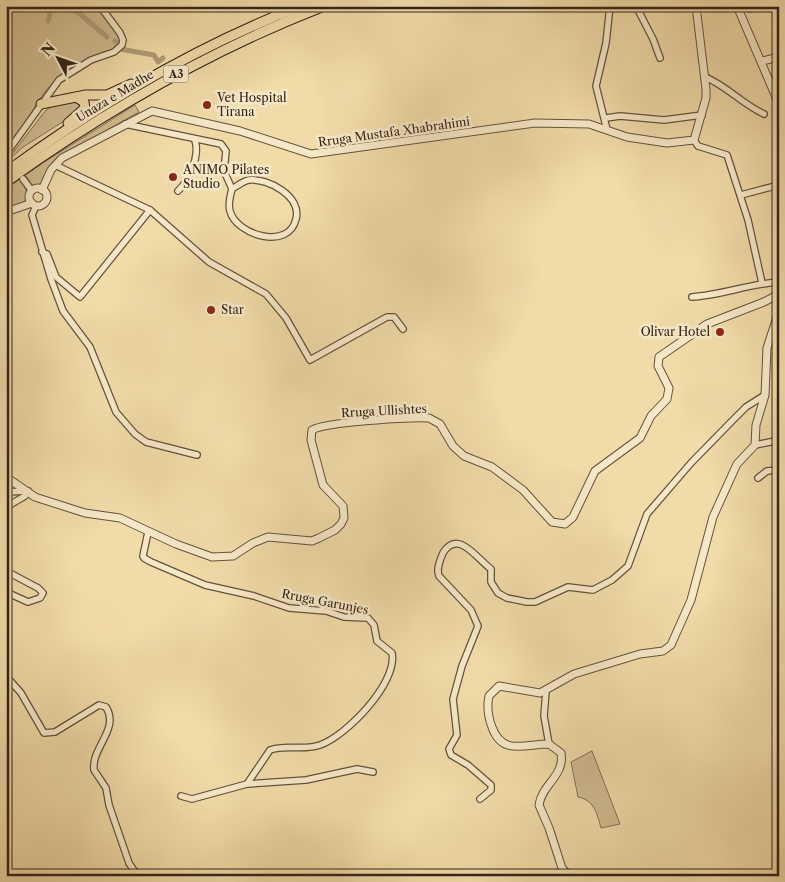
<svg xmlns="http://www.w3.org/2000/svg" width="785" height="882" viewBox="0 0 785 882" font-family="'Libre Caslon Text',serif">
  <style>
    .green { fill: #d1bc91; stroke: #837056 }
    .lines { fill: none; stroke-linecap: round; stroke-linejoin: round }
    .canal { stroke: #b19d78; stroke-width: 5 }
    .minor-casing { stroke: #64523e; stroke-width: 8 }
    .tertiary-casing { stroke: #64523e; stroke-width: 9 }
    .trunk-casing { stroke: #35241a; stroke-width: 11 }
    .minor { stroke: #f6e8c7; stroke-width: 5.5 }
    .tertiary { stroke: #f6e8c7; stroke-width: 7 }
    .trunk { stroke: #f1dba9; stroke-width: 9 }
    .poi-dot { fill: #8f2418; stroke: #f6e8c7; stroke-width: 2 }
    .labels { text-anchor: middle; stroke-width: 5; stroke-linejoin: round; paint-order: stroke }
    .shield { fill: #f6e8c7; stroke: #6f5f4e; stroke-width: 1 }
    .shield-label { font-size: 11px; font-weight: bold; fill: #35241a }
    .street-label { font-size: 12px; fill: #35241a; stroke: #f6e8c7 }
    .poi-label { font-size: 12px; fill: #35241a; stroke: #f6e8c7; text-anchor: start }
  </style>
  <rect width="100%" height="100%" fill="#f1dba9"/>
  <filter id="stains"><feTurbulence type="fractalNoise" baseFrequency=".004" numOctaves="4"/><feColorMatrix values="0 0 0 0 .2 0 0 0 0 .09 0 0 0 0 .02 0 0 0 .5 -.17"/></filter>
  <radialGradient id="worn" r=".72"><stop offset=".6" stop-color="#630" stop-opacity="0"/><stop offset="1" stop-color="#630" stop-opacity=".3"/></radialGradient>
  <!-- green -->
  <g class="green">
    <path d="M6,6H98L120,38V43L113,50L93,56L49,87L38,101L23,129L6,149Z"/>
    <path d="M76,101L82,106L72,116L23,147L12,157V154L46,110L54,105Z"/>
    <path d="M135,105L139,112L63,155L39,186L32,185L26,176L21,180L27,192L25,202L6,209V189L44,162Z"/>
    <path d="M592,751L620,824L601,828C597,813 594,800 578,797L571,762Z"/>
  </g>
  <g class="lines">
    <!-- canal -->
    <g class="canal">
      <path d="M63,6L79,13L107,37"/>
      <path d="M48,21L52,6"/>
      <path d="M115,41L119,44"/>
      <path d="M120,49L154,55L158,62L163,58"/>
    </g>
    <defs>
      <g id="minor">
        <path d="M636,6L653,39L660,58"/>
        <path d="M739,6L749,9L763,6"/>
        <path d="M705,77C727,86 742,104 764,114"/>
        <path d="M606,118L620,116L664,120L702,115"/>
        <path d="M125,124L221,144L226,151L224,171L232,189C230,196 228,204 230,211C236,235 289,251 296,219C302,197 269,178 249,180C243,181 237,186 232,189"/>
        <path d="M607,130L596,86L606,43L610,6"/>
        <path d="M694,140L698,146L727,155L748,220L762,283"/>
        <path d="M6,154L59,80L91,60L114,52L122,45L123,40L120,33L100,6"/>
        <path d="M55,165L150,210L209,262L266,294L286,318L310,360L387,317H394L403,329"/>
        <path d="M23,179L32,191"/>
        <path d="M178,191C190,179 200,156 195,140"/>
        <path d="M741,195L779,185"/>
        <path d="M36,206L32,215L51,279L63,311L90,347L116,412L135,434L146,442L197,455"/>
        <path d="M42,252L47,254L56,277L80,297L150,210"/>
        <path d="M692,297C722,295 749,284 779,282"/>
        <path d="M755,445L775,441L779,445"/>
        <path d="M758,478L767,471L779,470"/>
        <path d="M6,492L28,491"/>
        <path d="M6,507L25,496L28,491"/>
        <path d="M148,532L143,556L144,558L151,562L205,585L254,596L289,608L326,611L344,617L368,618L374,625L377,641L392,653C398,683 346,736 320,745C304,751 286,744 270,750L247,784"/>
        <path d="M6,571L38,588L43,593L40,598L28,602L6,592"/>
        <path d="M6,676L21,693L44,733L55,732L99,705L106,707C120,729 91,748 94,770L106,788L109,805L129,863L135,872L143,876"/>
        <path d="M546,691L544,716L549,744"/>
        <path d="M181,796L192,799L247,784L306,780L357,769L373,772"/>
        <path d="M480,799L491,790V785L468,765L451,755L449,749L457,735L453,699L462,666L478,626L471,610L439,576C436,569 440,560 443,553C458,528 478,560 491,569V582L498,593L507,598L527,602H535L568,587L593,590L612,580L628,566L647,514L691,463L732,421L746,407L765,395"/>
      </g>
      <g id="tertiary">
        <path d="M737,6L779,104"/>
        <path d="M762,61L779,57"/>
        <circle cx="38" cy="197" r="9"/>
        <path d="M42,190L51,170L62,158L152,111L240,131L311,154L535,123L589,124L627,137L667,143L694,140L706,98V89L696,6"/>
        <path d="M6,212L32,203"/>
        <path d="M6,477L35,497L85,513L120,518L176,544L212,557L233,556L253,543L268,537L312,541L319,538L335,530L341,524L344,518L343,506L323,485L311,440L312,430C325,422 411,417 429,418L440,424L453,446L464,456L492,467L523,490L552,522L565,524L573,517L595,471L640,438L651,416L667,399L669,388L658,366L659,357L707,324L764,302L779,294"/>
        <path d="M569,876L562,868L549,828L539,805C542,784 565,776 561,753L549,744C525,744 502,756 492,727C488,717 487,706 489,696L499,686L540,693L574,674L640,654L663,651L671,645L691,600L713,517L737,464L755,445L756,425L765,395L767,348L779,311"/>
      </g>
      <g id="trunk">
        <path d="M41,104L86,95H107L131,84"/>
        <path d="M68,123L85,108L84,102L76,97"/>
        <path d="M6,172C96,106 197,46 301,6"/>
        <path d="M6,182C105,111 211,50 324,6"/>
      </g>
    </defs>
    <!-- minor casing -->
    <use href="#minor" class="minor-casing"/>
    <!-- tertiary casing -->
    <use href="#tertiary" class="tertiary-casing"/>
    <!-- trunk casing -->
    <use href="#trunk" class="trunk-casing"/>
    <!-- minor -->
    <use href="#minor" class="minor"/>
    <!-- tertiary -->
    <use href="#tertiary" class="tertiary"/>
    <!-- trunk -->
    <use href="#trunk" class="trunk"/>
  </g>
  <!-- markers -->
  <g class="poi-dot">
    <circle cx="207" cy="105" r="5"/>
    <circle cx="173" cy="177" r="5"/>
    <circle cx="211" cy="310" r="5"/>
    <circle cx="720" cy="332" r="5"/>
  </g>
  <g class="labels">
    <!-- shield labels -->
    <rect class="shield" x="163.5" y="65.5" width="25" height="17" rx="4"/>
    <g class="shield-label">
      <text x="176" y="78">A3</text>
    </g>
    <!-- street labels -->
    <g class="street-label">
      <text transform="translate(115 96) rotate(-31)" y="4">Unaza e Madhe</text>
      <text transform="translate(394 132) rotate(-8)" y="4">Rruga Mustafa Xhabrahimi</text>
      <text transform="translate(384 411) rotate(-3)" y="4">Rruga Ullishtes</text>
      <text transform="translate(325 602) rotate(11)" y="4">Rruga Garunjes</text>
    </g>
    <!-- poi labels -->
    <g class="poi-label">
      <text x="217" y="102">Vet Hospital<tspan x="217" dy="14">Tirana</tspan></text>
      <text x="183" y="174">ANIMO Pilates<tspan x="183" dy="14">Studio</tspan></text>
      <text x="221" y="314">Star</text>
      <text x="710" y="336" text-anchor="end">Olivar Hotel</text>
    </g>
  </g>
  <!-- margin -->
  <rect width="785" height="882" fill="none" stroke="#f1dba9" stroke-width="25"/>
  <rect x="8" y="8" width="770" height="867" fill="none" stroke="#35241a" stroke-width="2.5"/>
  <rect x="12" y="12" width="760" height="857" fill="none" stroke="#35241a"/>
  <!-- north arrow -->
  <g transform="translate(58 58) rotate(311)" stroke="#f6e8c7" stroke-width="4" paint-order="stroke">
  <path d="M0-4L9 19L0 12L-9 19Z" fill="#35241a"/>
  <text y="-8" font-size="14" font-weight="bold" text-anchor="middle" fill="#35241a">N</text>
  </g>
  <rect width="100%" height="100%" filter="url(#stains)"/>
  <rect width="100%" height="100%" fill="url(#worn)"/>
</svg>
